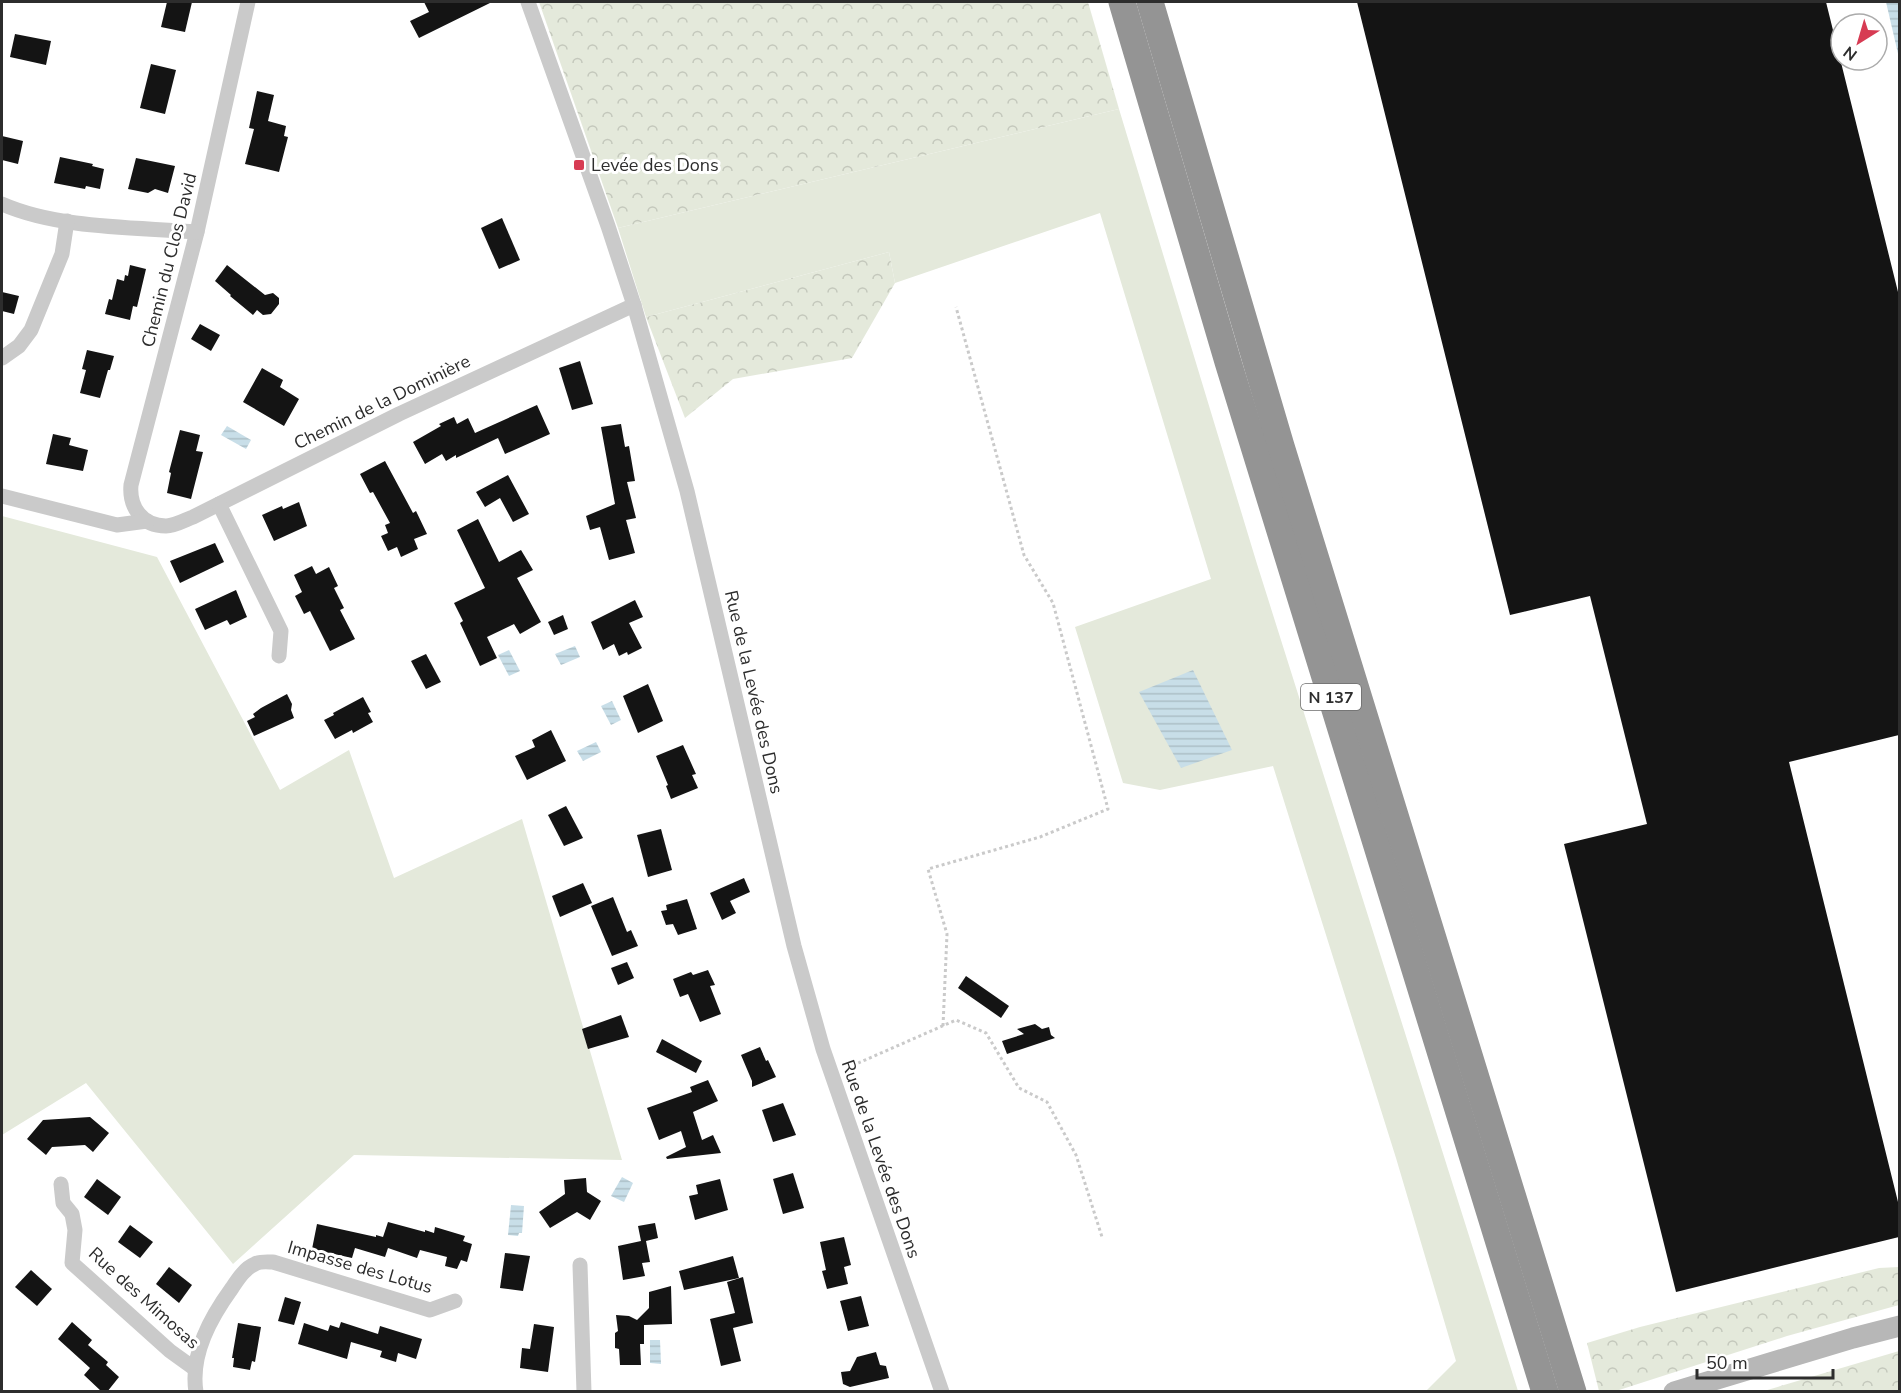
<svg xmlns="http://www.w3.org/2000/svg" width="1901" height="1393" viewBox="0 0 1901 1393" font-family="'Nunito Sans',sans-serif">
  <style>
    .green { fill: #e4e9db }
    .forest { fill: url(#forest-crowns) }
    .water { fill: url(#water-rules) }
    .building { fill: #141414 }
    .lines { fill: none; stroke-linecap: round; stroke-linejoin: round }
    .path { stroke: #cacaca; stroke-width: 3; stroke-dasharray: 3 3; stroke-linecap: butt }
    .street { stroke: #cacaca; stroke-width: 15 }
    .secondary { stroke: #b7b7b7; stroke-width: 21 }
    .highway { stroke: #949494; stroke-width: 27 }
    .poi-dot { fill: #d73b53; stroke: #fff; stroke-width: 2 }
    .labels { text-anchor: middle; stroke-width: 6; stroke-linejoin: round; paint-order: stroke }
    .shield { fill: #fff; stroke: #6c6c6c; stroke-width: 1.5 }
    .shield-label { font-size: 16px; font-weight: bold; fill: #2d2d2d }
    .poi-label { font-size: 18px; fill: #2d2d2d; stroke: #fff; text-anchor: start }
    .street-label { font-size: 18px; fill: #2d2d2d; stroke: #fff }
  </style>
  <defs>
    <pattern id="forest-crowns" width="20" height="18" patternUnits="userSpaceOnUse" patternTransform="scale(1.5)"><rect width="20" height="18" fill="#e4e9db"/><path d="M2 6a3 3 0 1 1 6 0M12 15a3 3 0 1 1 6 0" fill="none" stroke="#c4c8bc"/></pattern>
    <pattern id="water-rules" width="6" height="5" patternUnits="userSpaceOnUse" patternTransform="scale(1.5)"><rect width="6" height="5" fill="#c8dee8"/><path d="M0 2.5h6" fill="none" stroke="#acbfc7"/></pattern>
  </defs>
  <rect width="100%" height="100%" fill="#fff"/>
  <!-- green -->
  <g class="green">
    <path d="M1119,109L1257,564L1518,1391H1426L1456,1361L1396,1158L1273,766L1160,790L1123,783L1075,627L1211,579L1100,213L895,283L889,252L646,317L618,228Z"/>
    <path d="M2,516L157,557L280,790L349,750L394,878L522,819L622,1160L354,1155L233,1264L86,1083L2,1135Z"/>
  </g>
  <!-- forest -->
  <g class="forest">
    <path d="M539,2H1088L1119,109L618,228Z"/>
    <path d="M889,252L895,283L852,358L733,379L685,418L646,317Z"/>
    <path d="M1899,1267V1305L1787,1336L1616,1391H1599L1587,1343L1640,1327L1879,1268Z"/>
    <path d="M1899,1351V1391H1764Z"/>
  </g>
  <!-- water -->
  <g class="water">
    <path d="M1886,2H1899V59V58Z"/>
    <path d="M227,426L251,440L246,449L221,435Z"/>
    <path d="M575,646L580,657L561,665L555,654Z"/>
    <path d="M509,650L520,671L509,676L498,655Z"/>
    <path d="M1193,670L1232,750L1181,768L1139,692Z"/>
    <path d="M612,701L621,720L611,725L601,706Z"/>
    <path d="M596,742L601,752L583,761L577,751Z"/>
    <path d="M622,1177L633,1183L624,1202L611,1196Z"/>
    <path d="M511,1205L524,1206L522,1233H519L518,1236L508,1235Z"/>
    <path d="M650,1340H660L661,1364L650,1363Z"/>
  </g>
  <!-- building -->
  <g class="building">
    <path d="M167,2H192L185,32L161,27Z"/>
    <path d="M424,2H492L419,38L410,21L429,12Z"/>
    <path d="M1357,2H1826L1899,296V735L1789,762L1899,1206V1237L1676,1292L1564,844L1647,824L1590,596L1510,615Z"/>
    <path d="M15,34L51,41L46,65L10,57Z"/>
    <path d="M151,64L176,70L165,114L140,108Z"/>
    <path d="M257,91L274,95L268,121L286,126L284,136L288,137L279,172L245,164L254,129L249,128Z"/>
    <path d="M2,136L23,141L18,164L2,160Z"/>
    <path d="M60,157L93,164L92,166L104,169L100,189L86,186L85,189L54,183Z"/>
    <path d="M136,158L175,166L168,193L155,189L148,193L128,189Z"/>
    <path d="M502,218L520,260L499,269L481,228Z"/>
    <path d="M130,265L146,269L137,307L133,306L130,320L105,314L109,299L112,300L117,279L124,281L125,275L128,276Z"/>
    <path d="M227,265L265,295L273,293L279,298V304L271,314L263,315L257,310L253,315L230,296L231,295L215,281Z"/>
    <path d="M2,292L19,296L14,314L2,311Z"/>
    <path d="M200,324L220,335L211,351L191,339Z"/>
    <path d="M87,350L114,356L110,370H108L100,398L80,393L86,370L82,369Z"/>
    <path d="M580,361L593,404L572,410L559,368Z"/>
    <path d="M262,368L283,380L280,387L299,399L284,426L243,402Z"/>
    <path d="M537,405L550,434L505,454L498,438L456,458V455L446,461L442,454L425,464L413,442L441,426L439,424L454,417L457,424L468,418L475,433Z"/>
    <path d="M621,424L625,447L629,446L635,481L627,482L636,518L626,520L635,553L609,560L600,527L590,530L586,516L615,504L601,427Z"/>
    <path d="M180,430L200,435L196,451L203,452L191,499L167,493L171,473L169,472Z"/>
    <path d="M53,434L71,438L69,445L88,450L83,471L46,464Z"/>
    <path d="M385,461L413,513L416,511L427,534L414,539L418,549L401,557L397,547L388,551L381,536L388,533L385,525L390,523L373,492L370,493L360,474Z"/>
    <path d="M508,475L529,514L513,522L500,498L485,507L476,492Z"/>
    <path d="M299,502L307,526L274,541L262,515L282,506L283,509Z"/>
    <path d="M478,519L499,562L521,550L533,570L517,578L541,622L520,634L514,624L487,637L497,658L480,666L460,623L463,621L454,603L485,588L457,530Z"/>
    <path d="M215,543L224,562L180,583L170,561Z"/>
    <path d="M312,566L316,574L329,567L338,586L334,588L344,608L340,610L355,639L330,651L310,611L304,614L295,596L302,592L294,575Z"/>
    <path d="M236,590L247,617L230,625L227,620L205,630L195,609Z"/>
    <path d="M635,600L643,617L629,623L642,648L628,655L627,652L619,656L614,644L603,650L591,622Z"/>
    <path d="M563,615L568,629L554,635L548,622Z"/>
    <path d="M426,654L441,682L426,689L411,661Z"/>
    <path d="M648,684L663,721L638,733L623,696Z"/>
    <path d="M287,694L292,704L291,710L294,718L254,736L247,721L255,717L253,714L261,708Z"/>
    <path d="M363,697L371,712L368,713L373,722L353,733L352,730L335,739L324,720L334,715L333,713Z"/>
    <path d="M551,730L566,761L527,780L515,756L535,747L532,740Z"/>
    <path d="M683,745L696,774L692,775L698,788L671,799L666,786L668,785L656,756Z"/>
    <path d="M566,806L583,838L564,846L548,815Z"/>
    <path d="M661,829L672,870L648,877L637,835Z"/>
    <path d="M744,878L750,892L730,901L736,913L722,920L710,893Z"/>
    <path d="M583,883L592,903L560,917L552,896Z"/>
    <path d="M613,897L627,932L631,930L638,946L612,956L591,906Z"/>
    <path d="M687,899L697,929L678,935L673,924L666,925L661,911L667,910L666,905Z"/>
    <path d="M627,962L634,978L618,985L611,968Z"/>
    <path d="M708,970L715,985L710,986L721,1014L700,1022L688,994L680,997L673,979L691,972L693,975Z"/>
    <path d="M966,976L1009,1006L1001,1018L958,988Z"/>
    <path d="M621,1015L629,1037L588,1049L582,1029Z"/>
    <path d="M1035,1024L1042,1029L1049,1027L1051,1035L1055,1038L1007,1054L1002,1041L1024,1034L1017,1029Z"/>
    <path d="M662,1039L702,1061L696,1073L656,1052Z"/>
    <path d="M760,1047L766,1061L768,1060L776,1077L752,1087V1081L741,1055Z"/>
    <path d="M708,1080L718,1101L693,1112L702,1140L713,1135L721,1153L667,1159L666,1157L686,1147L681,1131L659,1140L647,1108L692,1092L690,1087Z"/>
    <path d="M783,1103L796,1135L773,1142L762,1110Z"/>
    <path d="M90,1117L109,1133L93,1152L85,1145L69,1146L52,1147L46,1155L27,1139L43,1120Z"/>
    <path d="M793,1173L804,1208L783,1214L773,1179Z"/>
    <path d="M586,1178L587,1192L601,1201L590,1220L577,1212L550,1228L539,1212L565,1194L564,1180Z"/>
    <path d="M97,1179L121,1197L108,1215L84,1197Z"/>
    <path d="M720,1179L728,1210L695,1220L689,1196L698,1194L696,1185Z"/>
    <path d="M388,1222L425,1232V1230L434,1233L435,1227L465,1236L463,1241L472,1244L467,1262L461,1260L457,1269L445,1266L447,1257L420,1250L417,1258L388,1248L385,1257L355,1248L352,1258L312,1249L317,1224L376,1237V1235L383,1237Z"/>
    <path d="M655,1223L658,1238L646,1241L650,1262L642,1263L645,1276L623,1280L618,1246L641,1241L638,1226Z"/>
    <path d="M130,1225L153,1242L140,1258L118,1242Z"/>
    <path d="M844,1237L851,1265L844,1267L848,1284L827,1289L822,1271L826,1270L820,1242Z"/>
    <path d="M505,1253L530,1256L523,1291L500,1288Z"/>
    <path d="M733,1256L739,1278L684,1290L679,1271Z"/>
    <path d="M169,1267L192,1285L179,1303L156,1284Z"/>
    <path d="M31,1270L52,1289L37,1306L15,1287Z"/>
    <path d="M743,1277L753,1323L733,1328L741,1361L721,1366L710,1319L735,1313L727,1282Z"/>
    <path d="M671,1286L672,1324L644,1325V1344H640L641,1365H620L619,1349L615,1348V1333L618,1331L616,1315L629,1316L637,1320L649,1308V1292Z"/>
    <path d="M861,1296L869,1326L848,1331L840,1301Z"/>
    <path d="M285,1297L301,1302L294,1325L278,1321Z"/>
    <path d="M72,1322L92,1340L88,1345L108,1362L106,1365L119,1377L107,1392H102L84,1375L90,1368L58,1339Z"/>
    <path d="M341,1322L378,1334L380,1326L422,1339L416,1359L398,1353L396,1362L380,1357L382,1351L351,1342L347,1359L298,1344L304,1323L328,1331L330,1325L339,1328Z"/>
    <path d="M238,1323L261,1327L255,1362L252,1361L250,1370L233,1367L234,1358H232Z"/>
    <path d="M534,1324L554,1327L548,1372L520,1368L522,1348L530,1349Z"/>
    <path d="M876,1352L880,1365L886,1366L889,1378L850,1387L843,1384L841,1372L850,1371L857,1357Z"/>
  </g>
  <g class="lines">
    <!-- path -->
    <g class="path">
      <path d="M943,1026L947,934L928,869L1040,837L1108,809L1053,603L1024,555L956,307"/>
      <path d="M847,1068L956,1020L986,1033L1019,1088L1047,1102L1076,1155L1102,1237"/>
    </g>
    <!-- street -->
    <g class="street">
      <path d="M248,2L197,232L131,485C129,507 142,526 166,526C175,526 185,520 193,517L399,414L634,305"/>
      <path d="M528,2L608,226L634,305L687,491L794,946L823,1049L942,1392"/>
      <path d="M2,204C59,229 135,227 197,232"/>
      <path d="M2,358L19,346L31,330L62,254L67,221"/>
      <path d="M2,496L117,525L147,521"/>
      <path d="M219,504L281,631L279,656"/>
      <path d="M61,1184L63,1203L72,1214L75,1230L72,1263L170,1351L195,1369"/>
      <path d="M580,1265L584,1392"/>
      <path d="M196,1392C190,1354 211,1317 232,1288C238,1279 245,1268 255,1264C259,1261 268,1262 273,1262L430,1310L455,1301"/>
    </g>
    <!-- secondary -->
    <path class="secondary" d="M1674,1392L1853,1338L1900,1326"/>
    <!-- highway -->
    <g class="highway">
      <path d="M1122,2L1228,362L1545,1392"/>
      <path d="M1150,2L1281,446L1573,1392"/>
    </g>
  </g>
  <!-- markers -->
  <rect class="poi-dot" x="573" y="159" width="12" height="12" rx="3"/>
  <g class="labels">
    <!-- shield labels -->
    <rect class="shield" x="1301" y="684" width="60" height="26" rx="4.5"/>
    <g class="shield-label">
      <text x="1331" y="703">N 137</text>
    </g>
    <!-- poi labels -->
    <g class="poi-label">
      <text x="591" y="171">Levée des Dons</text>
    </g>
    <!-- street labels -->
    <g class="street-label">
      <text transform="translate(169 260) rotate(-76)" y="6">Chemin du Clos David</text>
      <text transform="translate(382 402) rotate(-26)" y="6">Chemin de la Dominière</text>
      <text transform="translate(754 692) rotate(77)" y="6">Rue de la Levée des Dons</text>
      <text transform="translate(881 1159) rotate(71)" y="6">Rue de la Levée des Dons</text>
      <text transform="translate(360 1267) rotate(16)" y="6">Impasse des Lotus</text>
      <text transform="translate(144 1298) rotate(42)" y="6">Rue des Mimosas</text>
    </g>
  </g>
  <!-- border -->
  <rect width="1901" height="1393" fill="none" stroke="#2d2d2d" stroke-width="6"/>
  <!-- north arrow -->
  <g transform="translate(1859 42) rotate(217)"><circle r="28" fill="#ffffff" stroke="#ababab" stroke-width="1.5"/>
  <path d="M0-4.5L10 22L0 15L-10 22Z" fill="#d73b53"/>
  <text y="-9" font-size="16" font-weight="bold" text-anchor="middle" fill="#2d2d2d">N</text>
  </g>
  <!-- scale -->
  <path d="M1697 1369v9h136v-9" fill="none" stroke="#2d2d2d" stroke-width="3"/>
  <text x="1706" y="1369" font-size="18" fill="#2d2d2d" stroke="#ffffff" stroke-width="4.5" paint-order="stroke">50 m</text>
</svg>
